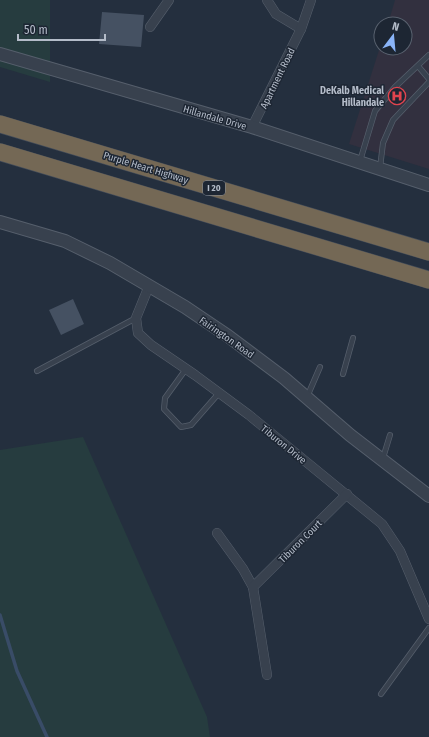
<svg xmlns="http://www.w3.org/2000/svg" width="429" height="737" viewBox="0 0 429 737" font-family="'Fira Sans Condensed',sans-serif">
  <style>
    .medical { fill: #32303f }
    .green { fill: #263c3f }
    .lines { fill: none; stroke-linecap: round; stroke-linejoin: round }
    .stream { stroke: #394c67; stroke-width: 3.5 }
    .building { fill: #455162 }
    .service-casing { stroke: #565f6c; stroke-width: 6 }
    .minor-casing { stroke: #565f6c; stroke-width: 10 }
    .tertiary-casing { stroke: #565f6c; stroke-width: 14 }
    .motorway-casing { stroke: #434c59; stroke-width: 18 }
    .service { stroke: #38414e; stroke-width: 4.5 }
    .minor { stroke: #38414e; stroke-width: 9 }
    .tertiary { stroke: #38414e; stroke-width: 12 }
    .motorway { stroke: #746855; stroke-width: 17 }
    .labels { text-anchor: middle; stroke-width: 3; stroke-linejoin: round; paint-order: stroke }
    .shield { fill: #1d2633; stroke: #878f9c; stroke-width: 1 }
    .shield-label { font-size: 9px; font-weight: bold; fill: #b4bcc9 }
    .street-label { font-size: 10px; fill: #b4bcc9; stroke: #1d2633 }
    .poi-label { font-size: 10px; font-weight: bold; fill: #b4bcc9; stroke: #1d2633; text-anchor: end }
  </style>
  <rect width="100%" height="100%" fill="#242f3e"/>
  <!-- medical -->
  <path class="medical" d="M395,0H429V169L349,144L381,44V48H405V24H388Z"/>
  <!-- green -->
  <g class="green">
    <path d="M0,0H50V82L0,67Z"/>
    <path d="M83,437L207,717L210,737H0V450Z"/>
  </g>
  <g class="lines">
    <!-- stream -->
    <path class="stream" d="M0,615L17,671L47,737"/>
  </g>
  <!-- building -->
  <g class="building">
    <path d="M102,12L144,15L141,47L99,44Z"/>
    <path d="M73,299L84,324L61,335L49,310Z"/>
  </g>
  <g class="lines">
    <defs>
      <g id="service">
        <path d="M418,66L429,79"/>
        <path d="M360,161L375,111L395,87L429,55"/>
        <path d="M380,168L383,143L393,120L429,82"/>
        <path d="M186,369L165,398L164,409L181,427L191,425L219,393"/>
        <path d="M37,371L136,318"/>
        <path d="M343,374L353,338"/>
        <path d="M307,397L320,367"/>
        <path d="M383,458L390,435"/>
        <path d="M381,694L429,628"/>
      </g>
      <g id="minor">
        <path d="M267,0L276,14L301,29"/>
        <path d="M150,27L169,0"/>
        <path d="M252,127L301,29L311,0"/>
        <path d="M149,286L136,318L138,333L151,345L195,375L249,415L382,524L400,551L429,619"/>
        <path d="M217,533L243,569L253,587"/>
        <path d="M267,675L253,587L347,494"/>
      </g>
      <g id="tertiary">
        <path d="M0,54L252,127L429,185"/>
        <path d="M0,222L65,241L110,263L185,307L228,336L284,378L350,435L429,496"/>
      </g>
      <g id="motorway">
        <path d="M0,124L429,252"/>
        <path d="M0,152L429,280"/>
      </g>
    </defs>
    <!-- service casing -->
    <use href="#service" class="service-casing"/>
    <!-- minor casing -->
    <use href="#minor" class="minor-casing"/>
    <!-- tertiary casing -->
    <use href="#tertiary" class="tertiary-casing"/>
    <!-- motorway casing -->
    <use href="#motorway" class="motorway-casing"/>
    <!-- service -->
    <use href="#service" class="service"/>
    <!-- minor -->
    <use href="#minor" class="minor"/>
    <!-- tertiary -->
    <use href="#tertiary" class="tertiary"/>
    <!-- motorway -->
    <use href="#motorway" class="motorway"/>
  </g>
  <!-- icons -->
  <defs>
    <symbol id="hospital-ring" viewBox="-11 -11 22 22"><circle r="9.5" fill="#1d2633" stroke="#e0444e" stroke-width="1.5"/><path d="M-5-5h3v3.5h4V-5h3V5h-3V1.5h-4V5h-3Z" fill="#e0444e"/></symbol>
  </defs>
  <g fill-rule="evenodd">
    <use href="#hospital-ring" x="387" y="86" width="20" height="20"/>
  </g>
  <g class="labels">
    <!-- shield labels -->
    <rect class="shield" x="203" y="181" width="22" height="14" rx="3"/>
    <g class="shield-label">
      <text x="214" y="191">I 20</text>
    </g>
    <!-- street labels -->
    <g class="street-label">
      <text transform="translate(277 78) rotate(-64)" y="4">Apartment Road</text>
      <text transform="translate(215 117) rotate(16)" y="4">Hillandale Drive</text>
      <text transform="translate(146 167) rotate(17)" y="4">Purple Heart Highway</text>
      <text transform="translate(227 337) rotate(35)" y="4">Fairington Road</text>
      <text transform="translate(284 444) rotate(39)" y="4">Tiburon Drive</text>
      <text transform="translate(300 541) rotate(-45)" y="4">Tiburon Court</text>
    </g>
    <!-- poi labels -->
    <g class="poi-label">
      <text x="384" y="94">DeKalb Medical<tspan x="384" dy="12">Hillandale</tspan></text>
    </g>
  </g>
  <!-- north arrow -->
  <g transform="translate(393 36) rotate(16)"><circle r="19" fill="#1d2633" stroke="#59626f"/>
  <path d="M0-3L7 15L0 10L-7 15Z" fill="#8ab4f8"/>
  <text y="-6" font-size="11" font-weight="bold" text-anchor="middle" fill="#b4bcc9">N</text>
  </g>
  <!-- scale -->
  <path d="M18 34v6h87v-6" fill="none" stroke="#b4bcc9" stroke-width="2"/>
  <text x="24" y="34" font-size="12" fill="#b4bcc9" stroke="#1d2633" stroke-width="3" paint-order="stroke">50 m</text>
</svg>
